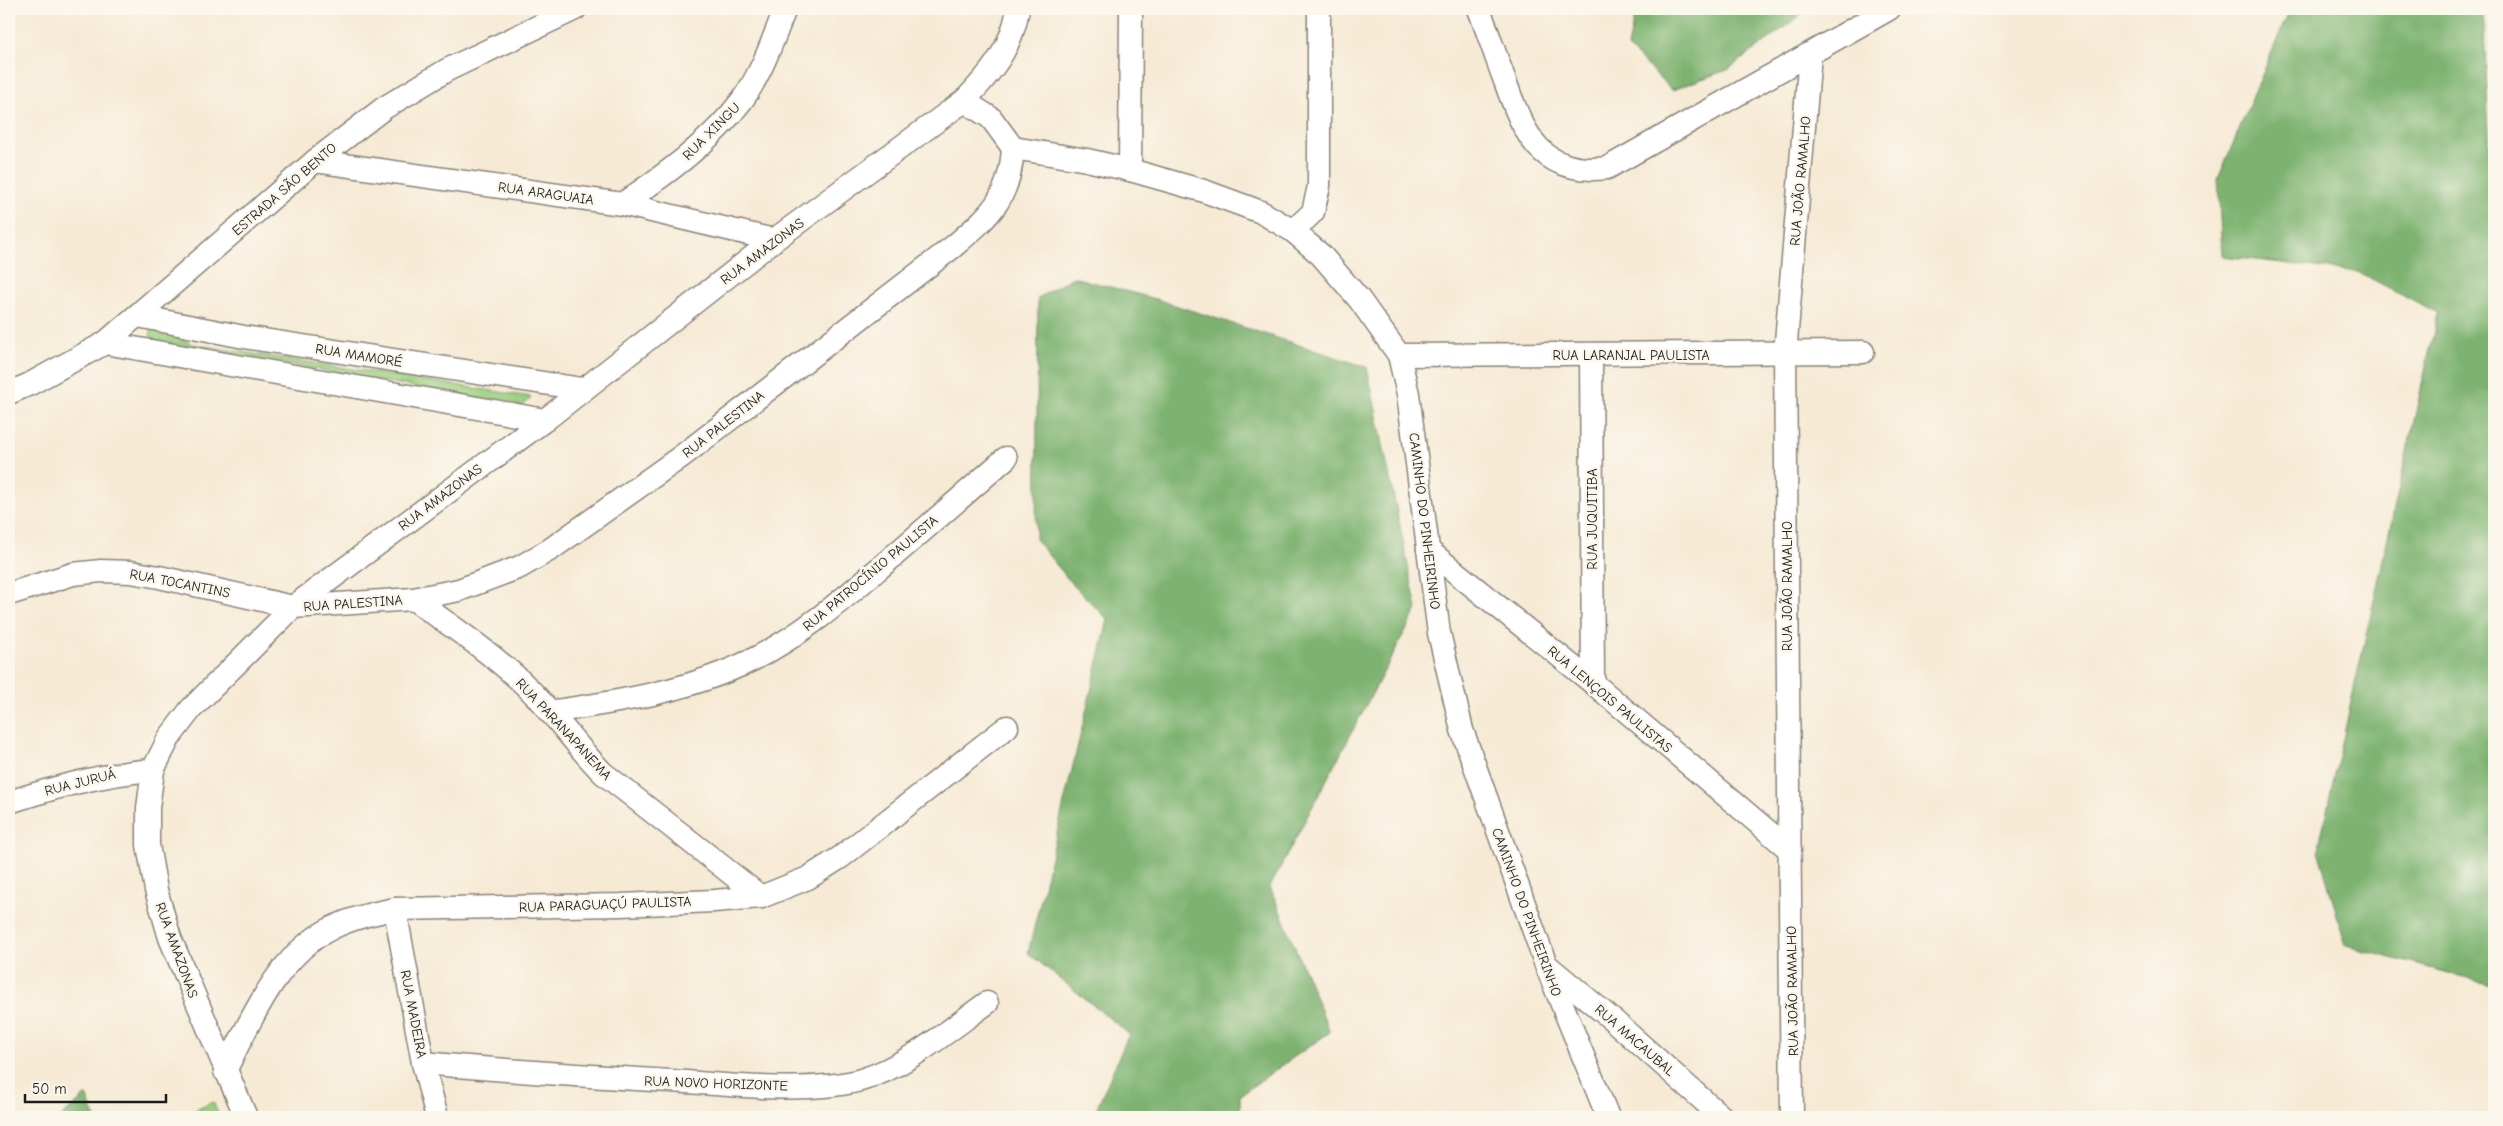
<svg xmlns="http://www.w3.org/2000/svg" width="2503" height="1126" viewBox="0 0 2503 1126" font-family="'Comic Neue',sans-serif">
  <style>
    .green { fill: #9cd081; stroke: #5c764e }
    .forest { fill: #7db26f; stroke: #4c6746 }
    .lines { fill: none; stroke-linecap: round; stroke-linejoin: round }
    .minor-casing { stroke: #898378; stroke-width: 25 }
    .minor { stroke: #fff; stroke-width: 22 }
    .labels { text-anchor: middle; stroke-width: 5; stroke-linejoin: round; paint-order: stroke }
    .street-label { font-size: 14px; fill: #1c1c1c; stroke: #fbf7ec }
  </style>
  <rect width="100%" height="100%" fill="#fbf7ec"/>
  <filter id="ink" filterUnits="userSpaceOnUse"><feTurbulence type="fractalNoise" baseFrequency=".02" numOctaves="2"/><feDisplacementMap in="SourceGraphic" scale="10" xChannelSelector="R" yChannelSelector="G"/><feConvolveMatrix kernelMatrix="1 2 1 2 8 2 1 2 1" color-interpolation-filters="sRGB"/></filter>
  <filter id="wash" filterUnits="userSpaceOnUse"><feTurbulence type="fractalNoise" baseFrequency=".0096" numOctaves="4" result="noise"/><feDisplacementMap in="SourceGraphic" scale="20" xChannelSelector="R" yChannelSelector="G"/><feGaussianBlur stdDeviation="1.12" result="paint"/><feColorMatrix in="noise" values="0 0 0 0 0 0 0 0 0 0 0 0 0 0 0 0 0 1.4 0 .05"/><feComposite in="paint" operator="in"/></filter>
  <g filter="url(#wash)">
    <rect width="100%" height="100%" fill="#f6ead5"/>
    <!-- green -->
    <g class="green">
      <path d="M161,327L191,344L531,397L523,406L150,340L151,330Z"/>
      <path d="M213,1102L220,1117H181Z"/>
    </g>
    <!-- forest -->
    <g class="forest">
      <path d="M1636,9H1809L1729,69L1672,90L1628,47Z"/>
      <path d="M2290,9H2483L2494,235V985L2346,946L2318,850L2438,313L2358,272L2222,256L2218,179Z"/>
      <path d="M1073,277L1159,300L1367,367L1417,609L1270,887L1330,1032L1240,1095V1117H1093L1129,1034L1028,953L1108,620L1072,584L1036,540L1038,298Z"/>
      <path d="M86,1095L95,1117H61Z"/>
    </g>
  </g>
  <g filter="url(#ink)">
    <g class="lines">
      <defs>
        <g id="minor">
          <path d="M1479,9C1488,33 1496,57 1505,81C1524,134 1541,176 1607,168L1889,9"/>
          <path d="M1013,148L1087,160L1130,170L1204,191L1261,212L1293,231L1321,255L1359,299L1399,355L1408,394L1439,633L1462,730L1546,965L1608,1117"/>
          <path d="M315,161L622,204L774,240"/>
          <path d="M1130,170L1131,9"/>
          <path d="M622,204C665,175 712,141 743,99C762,72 773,40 785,9"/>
          <path d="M1293,231L1313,212L1319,186V9"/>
          <path d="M138,316L244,337L582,389"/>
          <path d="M105,343L545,420"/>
          <path d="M1399,355L1863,352"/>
          <path d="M1591,355L1593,683"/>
          <path d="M9,393L30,384L105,343L315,161L384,108L447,70L575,9"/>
          <path d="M1428,550L1593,683L1790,850"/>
          <path d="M9,594L73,574L101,571L131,572L159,577L293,607L413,599L459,590L520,567L551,549L682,456L954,246C990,215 1010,199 1013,148L991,118L964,101"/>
          <path d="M413,599C453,627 496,656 530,690C556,716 577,747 603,773L761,897"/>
          <path d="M549,712C619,702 690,691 754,659C802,635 842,600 883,565C924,530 965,494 1006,458"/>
          <path d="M9,802C56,787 103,774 153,770"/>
          <path d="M395,909L423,1063L437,1117"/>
          <path d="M1549,967L1614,1021L1722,1117"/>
          <path d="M423,1063C511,1071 599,1077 687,1082C736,1086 815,1093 861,1080C906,1067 950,1029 987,1003"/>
          <path d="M225,1071C251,1020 278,954 332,928C352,918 373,913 395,909L621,905L714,901L761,897L808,878L841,857L1007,727"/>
          <path d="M246,1117L170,938L156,890L148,845V808L153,770L169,738L191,709L293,607L545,420L774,240L964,101C991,73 1012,48 1018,9"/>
          <path d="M1792,1117L1785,354L1810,55"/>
        </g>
      </defs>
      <!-- minor casing -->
      <use href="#minor" class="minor-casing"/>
      <!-- minor -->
      <use href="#minor" class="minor"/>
    </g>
  </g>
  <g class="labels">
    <!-- street labels -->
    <g class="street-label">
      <text transform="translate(711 131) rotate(-45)" y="5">RUA XINGU</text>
      <text transform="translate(1800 181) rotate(-85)" y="5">RUA JOÃO RAMALHO</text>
      <text transform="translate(284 189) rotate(-41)" y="5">ESTRADA SÃO BENTO</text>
      <text transform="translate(546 193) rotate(8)" y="5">RUA ARAGUAIA</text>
      <text transform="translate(762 251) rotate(-37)" y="5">RUA AMAZONAS</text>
      <text transform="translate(359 355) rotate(9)" y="5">RUA MAMORÉ</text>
      <text x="1631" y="360">RUA LARANJAL PAULISTA</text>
      <text transform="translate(723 424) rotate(-38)" y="5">RUA PALESTINA</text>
      <text transform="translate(440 497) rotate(-37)" y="5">RUA AMAZONAS</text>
      <text transform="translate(1592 519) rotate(-90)" y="5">RUA JUQUITIBA</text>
      <text transform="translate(1425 521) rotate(83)" y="5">CAMINHO DO PINHEIRINHO</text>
      <text transform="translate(870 573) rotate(-40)" y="5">RUA PATROCÍNIO PAULISTA</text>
      <text transform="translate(180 583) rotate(11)" y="5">RUA TOCANTINS</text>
      <text transform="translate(1787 586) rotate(-90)" y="5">RUA JOÃO RAMALHO</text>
      <text transform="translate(353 603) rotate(-4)" y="5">RUA PALESTINA</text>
      <text transform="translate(1610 699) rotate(40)" y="5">RUA LENÇOIS PAULISTAS</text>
      <text transform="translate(564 729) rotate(47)" y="5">RUA PARANAPANEMA</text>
      <text transform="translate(80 782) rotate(-14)" y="5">RUA JURUÁ</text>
      <text transform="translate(605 904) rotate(-2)" y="5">RUA PARAGUAÇÚ PAULISTA</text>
      <text transform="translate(1527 912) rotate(70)" y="5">CAMINHO DO PINHEIRINHO</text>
      <text transform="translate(177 950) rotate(70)" y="5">RUA AMAZONAS</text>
      <text transform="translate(1792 991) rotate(-91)" y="5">RUA JOÃO RAMALHO</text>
      <text transform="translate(414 1014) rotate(79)" y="5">RUA MADEIRA</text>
      <text transform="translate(1635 1040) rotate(41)" y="5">RUA MACAUBAL</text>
      <text transform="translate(716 1083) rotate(2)" y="5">RUA NOVO HORIZONTE</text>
    </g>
  </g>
  <!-- margin -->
  <rect width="2503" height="1126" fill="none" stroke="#fbf7ec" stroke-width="30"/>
  <!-- scale -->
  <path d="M25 1094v8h141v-8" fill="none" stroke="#1c1c1c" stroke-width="2.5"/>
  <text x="32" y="1094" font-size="15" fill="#1c1c1c" stroke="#fbf7ec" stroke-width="4" paint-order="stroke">50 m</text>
</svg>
